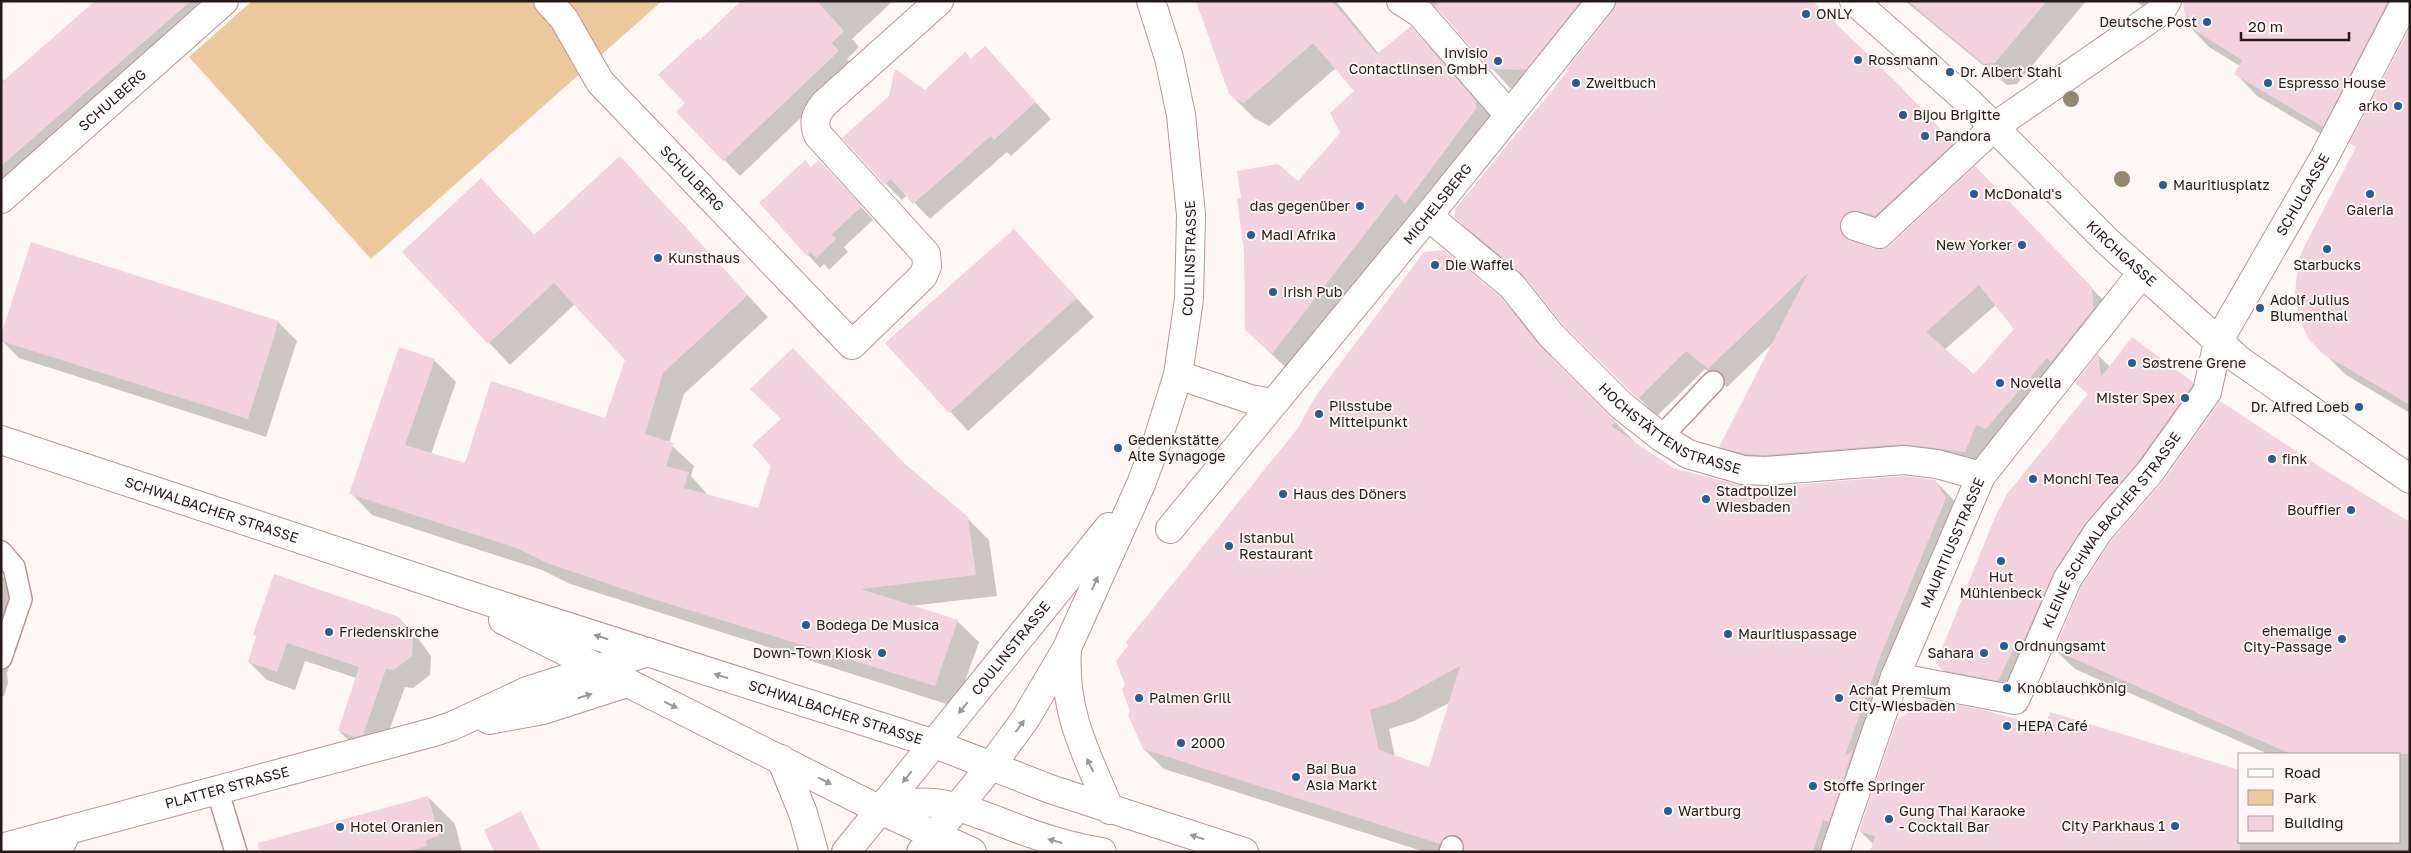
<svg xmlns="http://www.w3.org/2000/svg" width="2411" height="853" viewBox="0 0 2411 853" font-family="'Golos Text',sans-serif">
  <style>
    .green { fill: #ecc89d }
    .shadow { fill: #0003; fill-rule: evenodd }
    .building { fill: #f2d2de; fill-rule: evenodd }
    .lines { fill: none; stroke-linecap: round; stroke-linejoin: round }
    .lane-casing { stroke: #b69695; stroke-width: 24 }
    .street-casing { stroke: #b69695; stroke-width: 30 }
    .secondary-casing { stroke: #b69695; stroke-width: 30 }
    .lane { stroke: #fff; stroke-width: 21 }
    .street { stroke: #fff; stroke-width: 28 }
    .secondary { stroke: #fff; stroke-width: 28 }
    .tree { fill: #97856f }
    .oneway { fill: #9d9898 }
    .poi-dot { fill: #245e95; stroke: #fef7f6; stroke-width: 2 }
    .labels { text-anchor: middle; stroke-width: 4; stroke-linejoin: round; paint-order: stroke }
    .poi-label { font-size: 14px; fill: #251919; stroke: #fef7f6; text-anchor: start }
    .street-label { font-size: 14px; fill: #251919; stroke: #fef7f6 }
  </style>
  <rect width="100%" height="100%" fill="#fef7f6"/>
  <!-- green -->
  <path class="green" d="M252,1H662L371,259L189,57Z"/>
  <!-- shadow -->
  <g class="shadow">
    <path d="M97,1H218L1,192V77L5,81Z"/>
    <path d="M743,1H893L852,39L859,47L847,59L854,67L740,176L678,112L687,103L700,41Z"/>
    <path d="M1198,1H1336L1379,54L1411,28L1435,52L1500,126L1297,378L1246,330L1299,183L1341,134L1356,91L1336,68L1269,126L1254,118L1230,94Z"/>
    <path d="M1428,1H1811L1920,107L1971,163L1858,240V244L1874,250L1882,251L1993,187L2110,307L1984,470L1739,465L1721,447L1774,342L1727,387L1705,369L1657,416L1564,324L1531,283L1474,236L1455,217L1569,71L1568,69L1614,11L1617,4L1614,5L1545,88H1510L1446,17ZM1996,305L2015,329L1974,376L1944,350Z"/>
    <path d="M1905,1H2086L2017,84L2007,85Z"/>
    <path d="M2135,1H2410L2345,148L2257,96L2236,74L2240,66L2209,47L2187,24L2183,1L2169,23Z"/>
    <path d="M2410,30V413L2346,375L2324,353L2357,148L2351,143Z"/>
    <path d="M985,48L1051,119L1011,156L1007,152L930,219L907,195L902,200L886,184L926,91L971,61Z"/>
    <path d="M620,158L768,317L684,394L669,443L694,466L691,476L709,496L759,510L908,468L967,518L989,540L997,596L911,606L957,621L979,642L956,707L570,584L542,570L372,515L351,493L400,349L435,361L456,382L431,454L465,465L606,419L626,359L575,304L510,365L404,252L481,179L535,236Z"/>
    <path d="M811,169L832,174L873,220L844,247L848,252L829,270L824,264L820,268L808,255Z"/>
    <path d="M1014,231L1094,317L968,431L887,343Z"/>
    <path d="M1500,298L1520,318L1559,366L1634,441L1633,443L1672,470L1739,486L1765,488L1935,481L1955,501L1965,518L1839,852H1425L1164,769L1144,749ZM1451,702L1430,768L1395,757L1389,729L1414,721Z"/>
    <path d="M278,322L297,341L266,437L19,358L1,340Z"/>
    <path d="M2098,355L2110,367L2192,383L2208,398L2100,539L2013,695L1958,685L1943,669L2088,394L2077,383Z"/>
    <path d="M2399,518L2410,524V852H1871L1873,844L1860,831L2240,842H2400V754H2268L2075,669L2055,650Z"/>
    <path d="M1,575L21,594L26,617L7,673L8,683L4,696L1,697Z"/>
    <path d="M399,618L417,637L431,656L430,675L413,688L405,687L381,753L358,749L339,731L356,678L305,661L295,690L267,680L249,662L257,637Z"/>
    <path d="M428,797L455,824L462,852H264Z"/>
  </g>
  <!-- building -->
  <g class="building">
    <path d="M95,1H191L1,166V83Z"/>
    <path d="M741,1H817L844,31L832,43L839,51L723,161L676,112L685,103L658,75L698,38L700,40Z"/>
    <path d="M1196,1H1332L1377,54L1411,26L1476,101V109L1405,204L1396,194L1272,354L1245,330L1244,252L1237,199L1241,198L1237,171L1278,164L1298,181L1340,133L1330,113L1354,91L1313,43L1244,103L1233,98L1229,94Z"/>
    <path d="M1441,1H1581L1526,70L1490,69L1435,6Z"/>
    <path d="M1616,1H1813L1901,87L1953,144L1875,216L1859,211H1851L1845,214L1840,222V230L1844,237L1874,249H1882L1889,246L1975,166L2092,287L2094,308L2051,362L2047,358L1986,429L1976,425L1965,452L1903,444L1766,455L1746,454L1719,447L1808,273L1708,369L1686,351L1638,399L1563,325L1522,274L1454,217L1455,209L1569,70H1566L1613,11ZM1979,285L2014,329L1974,374L1926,332Z"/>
    <path d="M1908,1H2047L1995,63L1984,64Z"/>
    <path d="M2183,1H2388L2323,127L2234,74L2242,60L2186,25Z"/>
    <path d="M2410,28V405L2323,354L2308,338L2300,321L2295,293L2298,264L2302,251L2356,147L2349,143Z"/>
    <path d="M985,46L1036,102L994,140L991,136L913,204L891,179L885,185L842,138L889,96L895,69L925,90L965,52L971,59Z"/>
    <path d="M620,156L748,295L663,373L645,434L674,443L666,466L689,472L684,488L758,508L771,466L752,445L781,419L750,389L793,348L905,464L968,517L976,575L861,589L958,620L935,686L647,597L547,563L519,549L349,494L399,347L435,359L405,445L465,463L491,381L605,418L625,360L554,283L488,344L402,252L481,178L534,235Z"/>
    <path d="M805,160L811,167L819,160L862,206L832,234L836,239L816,258L811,252L807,256L759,203Z"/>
    <path d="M1014,229L1077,298L949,413L885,343Z"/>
    <path d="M31,242L279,321L248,419L1,341V335Z"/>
    <path d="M1444,250L1501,297L1540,346L1616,421L1611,426L1673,468L1739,485L1765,487L1904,476L1935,480L1946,498L1880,657L1845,756L1853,750L1829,822L1823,820L1813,852H1466L1464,851L1462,840L1456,835L1445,837L1440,844L1143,749L1128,715L1130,712L1122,689L1125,685L1116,661L1128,646L1126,642L1298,428L1315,397L1424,252ZM1460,666L1429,767L1379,750L1370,710L1394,702Z"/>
    <path d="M2132,337L2193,382L2192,386L2138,462L2085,524L2054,572L2021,646L2016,644L1998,681L1942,670L1937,664L1939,656L1995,517L2007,494L2088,394L2075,383L2098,353L2101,377Z"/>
    <path d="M2220,401L2323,469L2410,522V754H2291L2054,650L2081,587L2111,541L2163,481Z"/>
    <path d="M274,574L399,617L413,636L412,656L394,670L386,669L363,735L355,737L338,731L359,667L287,643L277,672L248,662L256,636L253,635Z"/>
    <path d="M1927,699L1984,710L2045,727L2050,712L2240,770V852H1870L1875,836L1859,831L1897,720Z"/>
    <path d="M428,796L439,836L426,840L427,846L407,852H259L258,843Z"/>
    <path d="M521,811L541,852H494L484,830Z"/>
  </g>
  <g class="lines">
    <defs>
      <g id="lane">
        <path d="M1661,437L1713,382"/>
        <path d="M1,552L14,567L21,599L1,658"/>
        <path d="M217,789L236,852"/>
        <path d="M1450,852L1452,847"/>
      </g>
      <g id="street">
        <path id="s1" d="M548,1L564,19L600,82L852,345L923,276L927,266L926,254L818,135C813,122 815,115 824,104L939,1"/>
        <path d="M1401,1L1420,13L1509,115"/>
        <path id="s2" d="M1854,1L1969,102L2108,242L2239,360L2410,479"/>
        <path id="s3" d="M1,199L224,1"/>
        <path id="s4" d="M1428,216L1512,286L1551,335L1622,406L1661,437L1688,454L1743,470L1766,471L1904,460L1937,464L1981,476"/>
        <path d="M1855,226L1879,234L1994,127L2160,12L2167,1"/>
        <path d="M1178,375L1250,399L1272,403"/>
        <path id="s5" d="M1170,529L1428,216L1601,1"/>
        <path id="s6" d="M1895,677L2015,700L2067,580L2098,532L2150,472L2207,392L2218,342L2325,156L2406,1"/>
        <path d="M57,852L68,830"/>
        <path id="s7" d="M1835,852L1895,677L1981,476L2142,273"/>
      </g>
      <g id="secondary">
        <path id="s8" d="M1,440L478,598L935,744L1050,789L1244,852"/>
        <path d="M503,620L880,810L972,852"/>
        <path d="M1067,649C1063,713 1086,753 1110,810"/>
        <path d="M489,720L543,710L627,683"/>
        <path d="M781,759L803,813L814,852"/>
        <path d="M880,810C935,791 973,812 1024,831C1049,840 1076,848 1102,852"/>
        <path id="s9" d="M1,848L434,732L452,726L527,691L648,652"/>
        <path id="s10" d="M846,852L1109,527"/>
        <path id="s11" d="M921,852L991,766L1026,718L1067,648L1141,484L1158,439L1178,375L1189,299L1191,215L1181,115L1169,58L1151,1"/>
      </g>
    </defs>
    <!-- lane casing -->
    <use href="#lane" class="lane-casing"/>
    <!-- street casing -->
    <use href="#street" class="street-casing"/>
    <!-- secondary casing -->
    <use href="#secondary" class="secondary-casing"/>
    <!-- lane -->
    <use href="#lane" class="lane"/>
    <!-- street -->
    <use href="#street" class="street"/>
    <!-- secondary -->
    <use href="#secondary" class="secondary"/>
  </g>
  <!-- trees -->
  <g class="tree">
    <circle cx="2071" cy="99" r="8"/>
    <circle cx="2122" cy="179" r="8"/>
  </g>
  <!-- one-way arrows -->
  <defs><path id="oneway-solid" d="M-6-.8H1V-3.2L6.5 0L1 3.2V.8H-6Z" transform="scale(1.25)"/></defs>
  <g class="oneway">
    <use href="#oneway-solid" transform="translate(1095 583) rotate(-66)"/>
    <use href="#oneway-solid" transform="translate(601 637) rotate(-162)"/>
    <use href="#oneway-solid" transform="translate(721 676) rotate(-162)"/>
    <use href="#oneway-solid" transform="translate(585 696) rotate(-17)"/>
    <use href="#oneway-solid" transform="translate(671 705) rotate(26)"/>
    <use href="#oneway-solid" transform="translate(963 708) rotate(129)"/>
    <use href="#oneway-solid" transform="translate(1020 726) rotate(-54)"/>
    <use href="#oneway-solid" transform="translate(1090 765) rotate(-116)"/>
    <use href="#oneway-solid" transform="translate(907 777) rotate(129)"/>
    <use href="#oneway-solid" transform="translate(825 781) rotate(27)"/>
    <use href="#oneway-solid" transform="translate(1197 837) rotate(-163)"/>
    <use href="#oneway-solid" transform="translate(1055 841) rotate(-164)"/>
  </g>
  <!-- markers -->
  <g class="poi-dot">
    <circle cx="1806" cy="14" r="5"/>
    <circle cx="2207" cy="22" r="5"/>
    <circle cx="1858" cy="60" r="5"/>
    <circle cx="1498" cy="61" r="5"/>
    <circle cx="1950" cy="72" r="5"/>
    <circle cx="1576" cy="83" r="5"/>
    <circle cx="2268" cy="83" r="5"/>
    <circle cx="2398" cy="106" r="5"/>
    <circle cx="1903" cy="115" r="5"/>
    <circle cx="1925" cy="136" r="5"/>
    <circle cx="2163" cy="185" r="5"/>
    <circle cx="1974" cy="194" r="5"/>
    <circle cx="2370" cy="194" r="5"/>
    <circle cx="1360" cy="206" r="5"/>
    <circle cx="1251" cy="235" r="5"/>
    <circle cx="2022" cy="245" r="5"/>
    <circle cx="2327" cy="249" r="5"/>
    <circle cx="658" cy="258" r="5"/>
    <circle cx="1435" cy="265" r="5"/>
    <circle cx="1273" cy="292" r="5"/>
    <circle cx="2260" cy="308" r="5"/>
    <circle cx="2132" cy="363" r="5"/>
    <circle cx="2000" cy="383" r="5"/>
    <circle cx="2185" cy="398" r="5"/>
    <circle cx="2359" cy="407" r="5"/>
    <circle cx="1319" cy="414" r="5"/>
    <circle cx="1118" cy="448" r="5"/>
    <circle cx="2272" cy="459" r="5"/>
    <circle cx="2033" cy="479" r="5"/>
    <circle cx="1283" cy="494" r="5"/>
    <circle cx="1706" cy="499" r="5"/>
    <circle cx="2351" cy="510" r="5"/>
    <circle cx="1229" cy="546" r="5"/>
    <circle cx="2001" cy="561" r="5"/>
    <circle cx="806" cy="625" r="5"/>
    <circle cx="329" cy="632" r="5"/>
    <circle cx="1728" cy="634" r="5"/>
    <circle cx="2342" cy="639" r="5"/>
    <circle cx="2004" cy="646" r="5"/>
    <circle cx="882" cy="653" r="5"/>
    <circle cx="1984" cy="653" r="5"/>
    <circle cx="2007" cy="688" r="5"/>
    <circle cx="1139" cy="698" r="5"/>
    <circle cx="1839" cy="698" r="5"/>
    <circle cx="2007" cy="726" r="5"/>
    <circle cx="1181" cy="743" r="5"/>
    <circle cx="1296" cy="777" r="5"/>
    <circle cx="1813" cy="786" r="5"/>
    <circle cx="1668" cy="811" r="5"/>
    <circle cx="1889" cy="819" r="5"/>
    <circle cx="2175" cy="826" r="5"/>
    <circle cx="340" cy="827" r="5"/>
  </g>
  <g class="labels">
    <!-- poi labels -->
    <g class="poi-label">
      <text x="1816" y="19">ONLY</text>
      <text x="2197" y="27" text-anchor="end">Deutsche Post</text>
      <text x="1488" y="58" text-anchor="end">Invisio<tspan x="1488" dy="16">Contactlinsen GmbH</tspan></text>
      <text x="1868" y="65">Rossmann</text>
      <text x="1960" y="77">Dr. Albert Stahl</text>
      <text x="1586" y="88">Zweitbuch</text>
      <text x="2278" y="88">Espresso House</text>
      <text x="2388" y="111" text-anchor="end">arko</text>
      <text x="1913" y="120">Bijou Brigitte</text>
      <text x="1935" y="141">Pandora</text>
      <text x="2173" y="190">Mauritiusplatz</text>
      <text x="1984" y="199">McDonald's</text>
      <text x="1350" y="211" text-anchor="end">das gegenüber</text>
      <text x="2370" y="215" text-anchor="middle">Galeria</text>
      <text x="1261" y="240">Madi Afrika</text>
      <text x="2012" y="250" text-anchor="end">New Yorker</text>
      <text x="668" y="263">Kunsthaus</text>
      <text x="1445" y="270">Die Waffel</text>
      <text x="2327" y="270" text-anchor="middle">Starbucks</text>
      <text x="1283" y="297">Irish Pub</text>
      <text x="2270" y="305">Adolf Julius<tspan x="2270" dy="16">Blumenthal</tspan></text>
      <text x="2142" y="368">Søstrene Grene</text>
      <text x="2010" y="388">Novella</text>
      <text x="2175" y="403" text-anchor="end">Mister Spex</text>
      <text x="1329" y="411">Pilsstube<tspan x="1329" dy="16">Mittelpunkt</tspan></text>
      <text x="2349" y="412" text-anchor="end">Dr. Alfred Loeb</text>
      <text x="1128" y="445">Gedenkstätte<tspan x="1128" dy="16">Alte Synagoge</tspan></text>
      <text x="2282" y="464">fink</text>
      <text x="2043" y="484">Monchi Tea</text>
      <text x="1716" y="496">Stadtpolizei<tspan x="1716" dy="16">Wiesbaden</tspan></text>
      <text x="1293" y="499">Haus des Döners</text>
      <text x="2341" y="515" text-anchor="end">Bouffier</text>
      <text x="1239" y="543">Istanbul<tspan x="1239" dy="16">Restaurant</tspan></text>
      <text x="2001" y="582" text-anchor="middle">Hut<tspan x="2001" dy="16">Mühlenbeck</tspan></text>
      <text x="816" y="630">Bodega De Musica</text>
      <text x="2332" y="636" text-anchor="end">ehemalige<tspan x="2332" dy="16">City-Passage</tspan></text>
      <text x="339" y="637">Friedenskirche</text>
      <text x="1738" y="639">Mauritiuspassage</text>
      <text x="2014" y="651">Ordnungsamt</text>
      <text x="872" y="658" text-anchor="end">Down-Town Kiosk</text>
      <text x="1974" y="658" text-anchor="end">Sahara</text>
      <text x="2017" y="693">Knoblauchkönig</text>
      <text x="1849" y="695">Achat Premium<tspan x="1849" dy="16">City-Wiesbaden</tspan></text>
      <text x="1149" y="703">Palmen Grill</text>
      <text x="2017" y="731">HEPA Café</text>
      <text x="1191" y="748">2000</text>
      <text x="1306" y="774">Bai Bua<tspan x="1306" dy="16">Asia Markt</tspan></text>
      <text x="1823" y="791">Stoffe Springer</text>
      <text x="1678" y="816">Wartburg</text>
      <text x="1899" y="816">Gung Thai Karaoke<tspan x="1899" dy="16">- Cocktail Bar</tspan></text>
      <text x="2165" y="831" text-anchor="end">City Parkhaus 1</text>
      <text x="350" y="832">Hotel Oranien</text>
    </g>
    <!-- street labels -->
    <g class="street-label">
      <text dy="5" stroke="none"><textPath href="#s3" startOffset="149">SCHULBERG</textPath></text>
      <text dy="5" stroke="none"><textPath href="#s1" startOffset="230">SCHULBERG</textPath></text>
      <text dy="5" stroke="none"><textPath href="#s6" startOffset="709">SCHULGASSE</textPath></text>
      <text dy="5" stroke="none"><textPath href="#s5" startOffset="421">MICHELSBERG</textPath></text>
      <text dy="5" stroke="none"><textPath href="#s2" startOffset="368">KIRCHGASSE</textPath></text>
      <text dy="5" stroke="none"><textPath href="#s11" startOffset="664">COULINSTRASSE</textPath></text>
      <text dy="5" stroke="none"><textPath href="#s4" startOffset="326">HOCHSTÄTTENSTRASSE</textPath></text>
      <text dy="5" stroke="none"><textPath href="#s8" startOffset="222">SCHWALBACHER STRASSE</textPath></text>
      <text dy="5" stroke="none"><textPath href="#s6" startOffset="319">KLEINE SCHWALBACHER STRASSE</textPath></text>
      <text dy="5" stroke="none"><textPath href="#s7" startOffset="331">MAURITIUSSTRASSE</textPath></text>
      <text dy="5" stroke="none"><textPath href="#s10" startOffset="262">COULINSTRASSE</textPath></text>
      <text dy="5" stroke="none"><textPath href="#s8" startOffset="878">SCHWALBACHER STRASSE</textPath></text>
      <text dy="5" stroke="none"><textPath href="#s9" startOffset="234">PLATTER STRASSE</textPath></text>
    </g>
  </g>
  <!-- border -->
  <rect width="2411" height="853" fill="none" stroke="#251919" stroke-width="5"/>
  <!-- legend -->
  <rect x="2238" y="753" width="162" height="90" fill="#fef7f6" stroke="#a79e9e"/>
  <rect x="2248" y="769" width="25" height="8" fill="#ffffff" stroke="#a79e9e"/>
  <text x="2284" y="778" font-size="15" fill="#251919">Road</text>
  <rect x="2248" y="790" width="25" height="15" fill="#ecc89d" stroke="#a79e9e"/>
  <text x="2284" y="803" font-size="15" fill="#251919">Park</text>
  <rect x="2248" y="816" width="25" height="15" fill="#f2d2de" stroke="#a79e9e"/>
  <text x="2284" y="828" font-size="15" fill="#251919">Building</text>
  <!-- scale -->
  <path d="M2241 32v8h108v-8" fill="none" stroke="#251919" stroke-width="2.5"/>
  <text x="2248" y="32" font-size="15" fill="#251919" stroke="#fef7f6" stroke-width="4" paint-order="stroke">20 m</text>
</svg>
